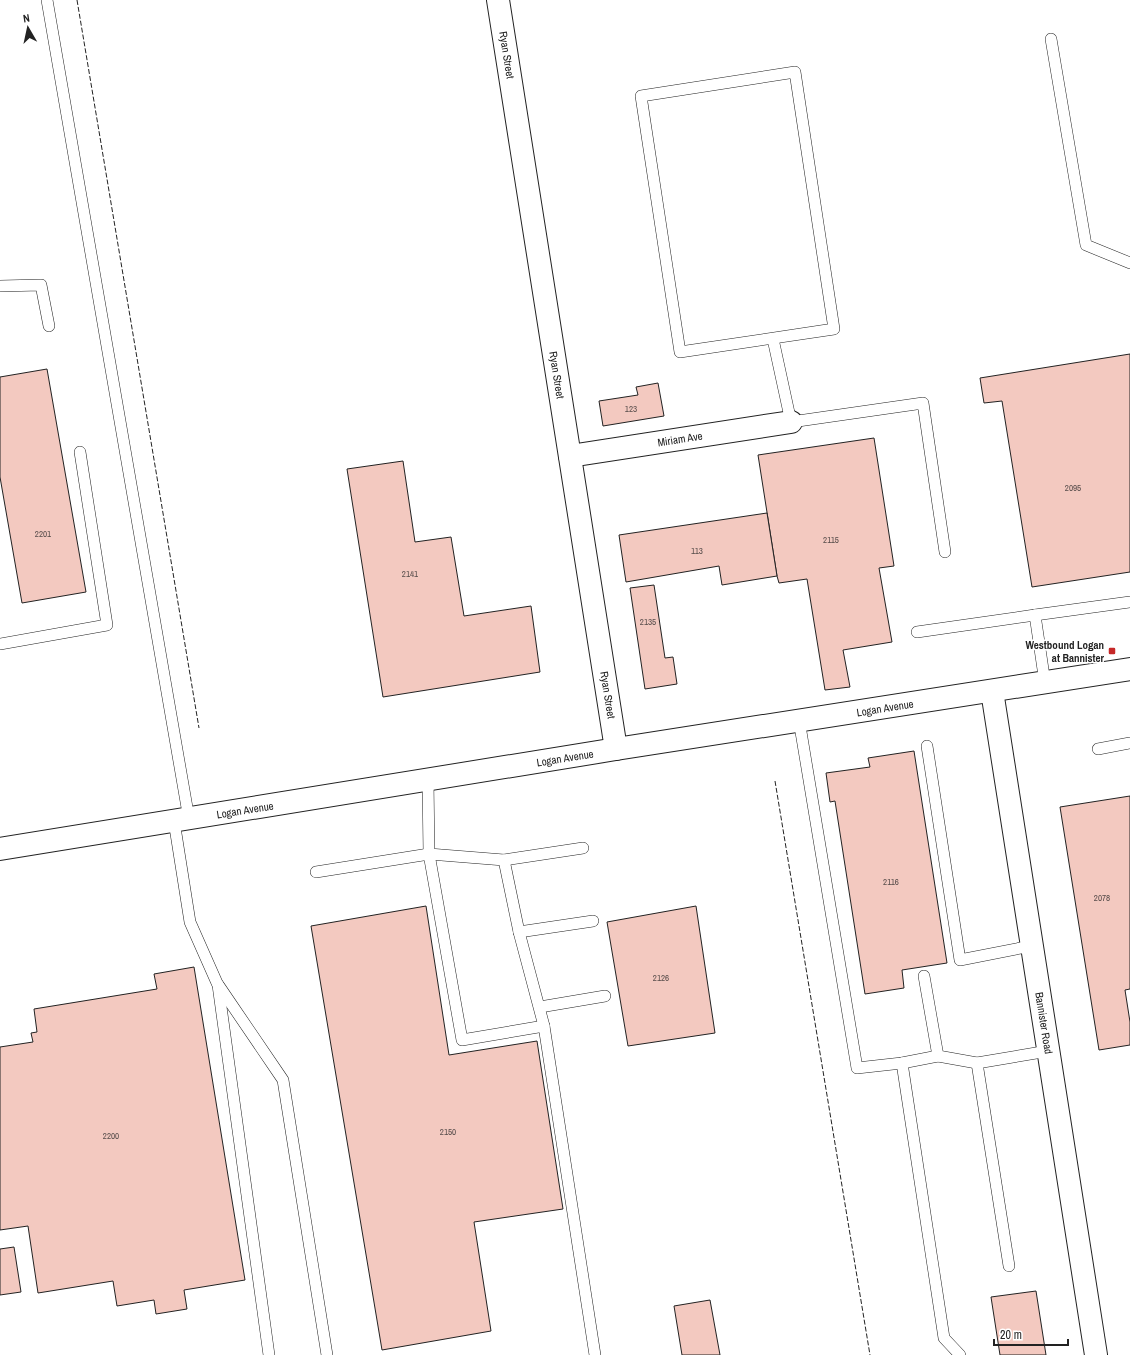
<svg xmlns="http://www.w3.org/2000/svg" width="1130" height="1355" viewBox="0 0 1130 1355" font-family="'Archivo Narrow',sans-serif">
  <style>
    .building { fill: #f3c9c0; stroke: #222 }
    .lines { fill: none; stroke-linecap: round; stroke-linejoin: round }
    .service-casing { stroke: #222; stroke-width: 12 }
    .minor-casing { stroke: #222; stroke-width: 24 }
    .service { stroke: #fff; stroke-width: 11 }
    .minor { stroke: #fff; stroke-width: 22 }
    .fence { stroke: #222; stroke-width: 1; stroke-dasharray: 5 2; stroke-linecap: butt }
    .poi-dot { fill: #c62828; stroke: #fff; stroke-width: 1.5 }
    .labels { text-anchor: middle; stroke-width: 3; stroke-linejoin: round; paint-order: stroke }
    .number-label { font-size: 9px; fill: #564c4a }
    .street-label { font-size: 11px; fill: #222; stroke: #fff }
    .poi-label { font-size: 11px; font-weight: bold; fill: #222; stroke: #fff; text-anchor: end }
  </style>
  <rect width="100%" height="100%" fill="#fff"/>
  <!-- building -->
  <g class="building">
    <path d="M1130,354V572L1032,587L1002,401L984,403L980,378Z"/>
    <path d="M47,369L86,592L22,603L0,477V377Z"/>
    <path d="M658,383L664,416L603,426L599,401L638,395L636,387Z"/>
    <path d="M874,438L894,566L879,568L892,642L843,650L850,687L825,690L807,579L779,583L777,576L758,455Z"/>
    <path d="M403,461L415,542L451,537L464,616L531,606L540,672L383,697L347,469Z"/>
    <path d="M767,513L777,576L722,585L719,566L626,582L619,535Z"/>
    <path d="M654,585L665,658L673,657L677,684L645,689L630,588Z"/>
    <path d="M914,751L947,963L902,970L904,988L865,994L835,801L830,802L826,773L870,767L868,758Z"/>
    <path d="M1130,796V989L1125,990L1130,1022V1045L1099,1050L1060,807Z"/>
    <path d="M426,906L449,1055L537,1041L563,1209L474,1222L491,1331L382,1350L311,926Z"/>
    <path d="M696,906L715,1033L628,1046L607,922Z"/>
    <path d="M194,967L245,1280L184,1290L187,1309L156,1314L154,1300L117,1306L113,1281L38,1293L28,1226L0,1230V1047L33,1042L31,1033L37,1032L34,1009L157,989L154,974Z"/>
    <path d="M14,1247L21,1292L0,1295V1249Z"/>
    <path d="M1036,1291L1046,1355H1000L991,1297Z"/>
    <path d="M710,1300L720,1355H682L674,1306Z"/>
  </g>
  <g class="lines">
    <defs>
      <g id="service">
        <path d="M47,0L189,819"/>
        <path d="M1051,39L1086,245L1130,263"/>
        <path d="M795,72L834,329L680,352L641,96Z"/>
        <path d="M0,286L41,285L49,326"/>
        <path d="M773,339L791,422L923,403L945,552"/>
        <path d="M917,632L1035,615"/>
        <path d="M0,644L107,625L80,452"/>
        <path d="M1045,683L1035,615L1130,602"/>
        <path d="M799,720L857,1068L902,1063L938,1056"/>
        <path d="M927,746L960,960L1031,946"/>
        <path d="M1098,749L1130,743"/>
        <path d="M428,780L429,854L504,860L519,932L544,1026L595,1355"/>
        <path d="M174,821L190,922L217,983L283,1080L327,1355"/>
        <path d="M504,860L583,848"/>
        <path d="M316,872L429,854L462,1040L544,1026"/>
        <path d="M519,932L593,921"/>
        <path d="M924,976L938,1056L977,1063"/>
        <path d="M218,985L269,1355"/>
        <path d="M540,1007L605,996"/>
        <path d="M902,1063L944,1338L960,1355"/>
        <path d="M1009,1266L977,1063L1048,1051"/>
      </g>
      <g id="minor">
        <path d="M498,0L616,749"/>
        <path d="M570,456L791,422"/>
        <path d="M992,691L1096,1355"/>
        <path d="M0,849L616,749L1130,669"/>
      </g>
    </defs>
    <!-- service casing -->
    <use href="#service" class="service-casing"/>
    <!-- minor casing -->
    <use href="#minor" class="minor-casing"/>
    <!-- service -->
    <use href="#service" class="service"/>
    <!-- minor -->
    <use href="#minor" class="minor"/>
    <!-- fence -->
    <g class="fence">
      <path d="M77,0L199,728"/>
      <path d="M775,781L870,1355"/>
    </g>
  </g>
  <!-- markers -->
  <rect class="poi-dot" x="1108" y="647" width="8" height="8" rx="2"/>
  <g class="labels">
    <!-- number labels -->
    <g class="number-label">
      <text x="631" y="412">123</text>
      <text x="1073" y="491">2095</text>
      <text x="43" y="537">2201</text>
      <text x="831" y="543">2115</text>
      <text x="697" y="554">113</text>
      <text x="410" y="577">2141</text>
      <text x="648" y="625">2135</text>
      <text x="891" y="885">2116</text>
      <text x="1102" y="901">2078</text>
      <text x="661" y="981">2126</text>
      <text x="448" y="1135">2150</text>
      <text x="111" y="1139">2200</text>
    </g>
    <!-- street labels -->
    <g class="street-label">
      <text transform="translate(507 55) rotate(81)" y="4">Ryan Street</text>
      <text transform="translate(557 375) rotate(81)" y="4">Ryan Street</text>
      <text transform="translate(680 439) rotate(-9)" y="4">Miriam Ave</text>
      <text transform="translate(608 695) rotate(81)" y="4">Ryan Street</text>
      <text transform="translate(885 708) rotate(-9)" y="4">Logan Avenue</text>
      <text transform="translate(565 758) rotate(-9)" y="4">Logan Avenue</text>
      <text transform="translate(245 810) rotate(-9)" y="4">Logan Avenue</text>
      <text transform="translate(1044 1023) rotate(81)" y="4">Bannister Road</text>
    </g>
    <!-- poi labels -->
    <g class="poi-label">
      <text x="1104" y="649">Westbound Logan<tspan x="1104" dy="13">at Bannister</tspan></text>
    </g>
  </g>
  <!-- north arrow -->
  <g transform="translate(28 28) rotate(351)" stroke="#ffffff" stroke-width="3" paint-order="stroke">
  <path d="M0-3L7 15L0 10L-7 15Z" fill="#222222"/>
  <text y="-6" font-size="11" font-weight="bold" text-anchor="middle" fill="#222222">N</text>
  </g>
  <!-- scale -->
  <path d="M994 1339v6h74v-6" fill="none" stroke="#222222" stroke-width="2"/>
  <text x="1000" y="1339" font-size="12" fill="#222222" stroke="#ffffff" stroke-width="3" paint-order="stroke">20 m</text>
</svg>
